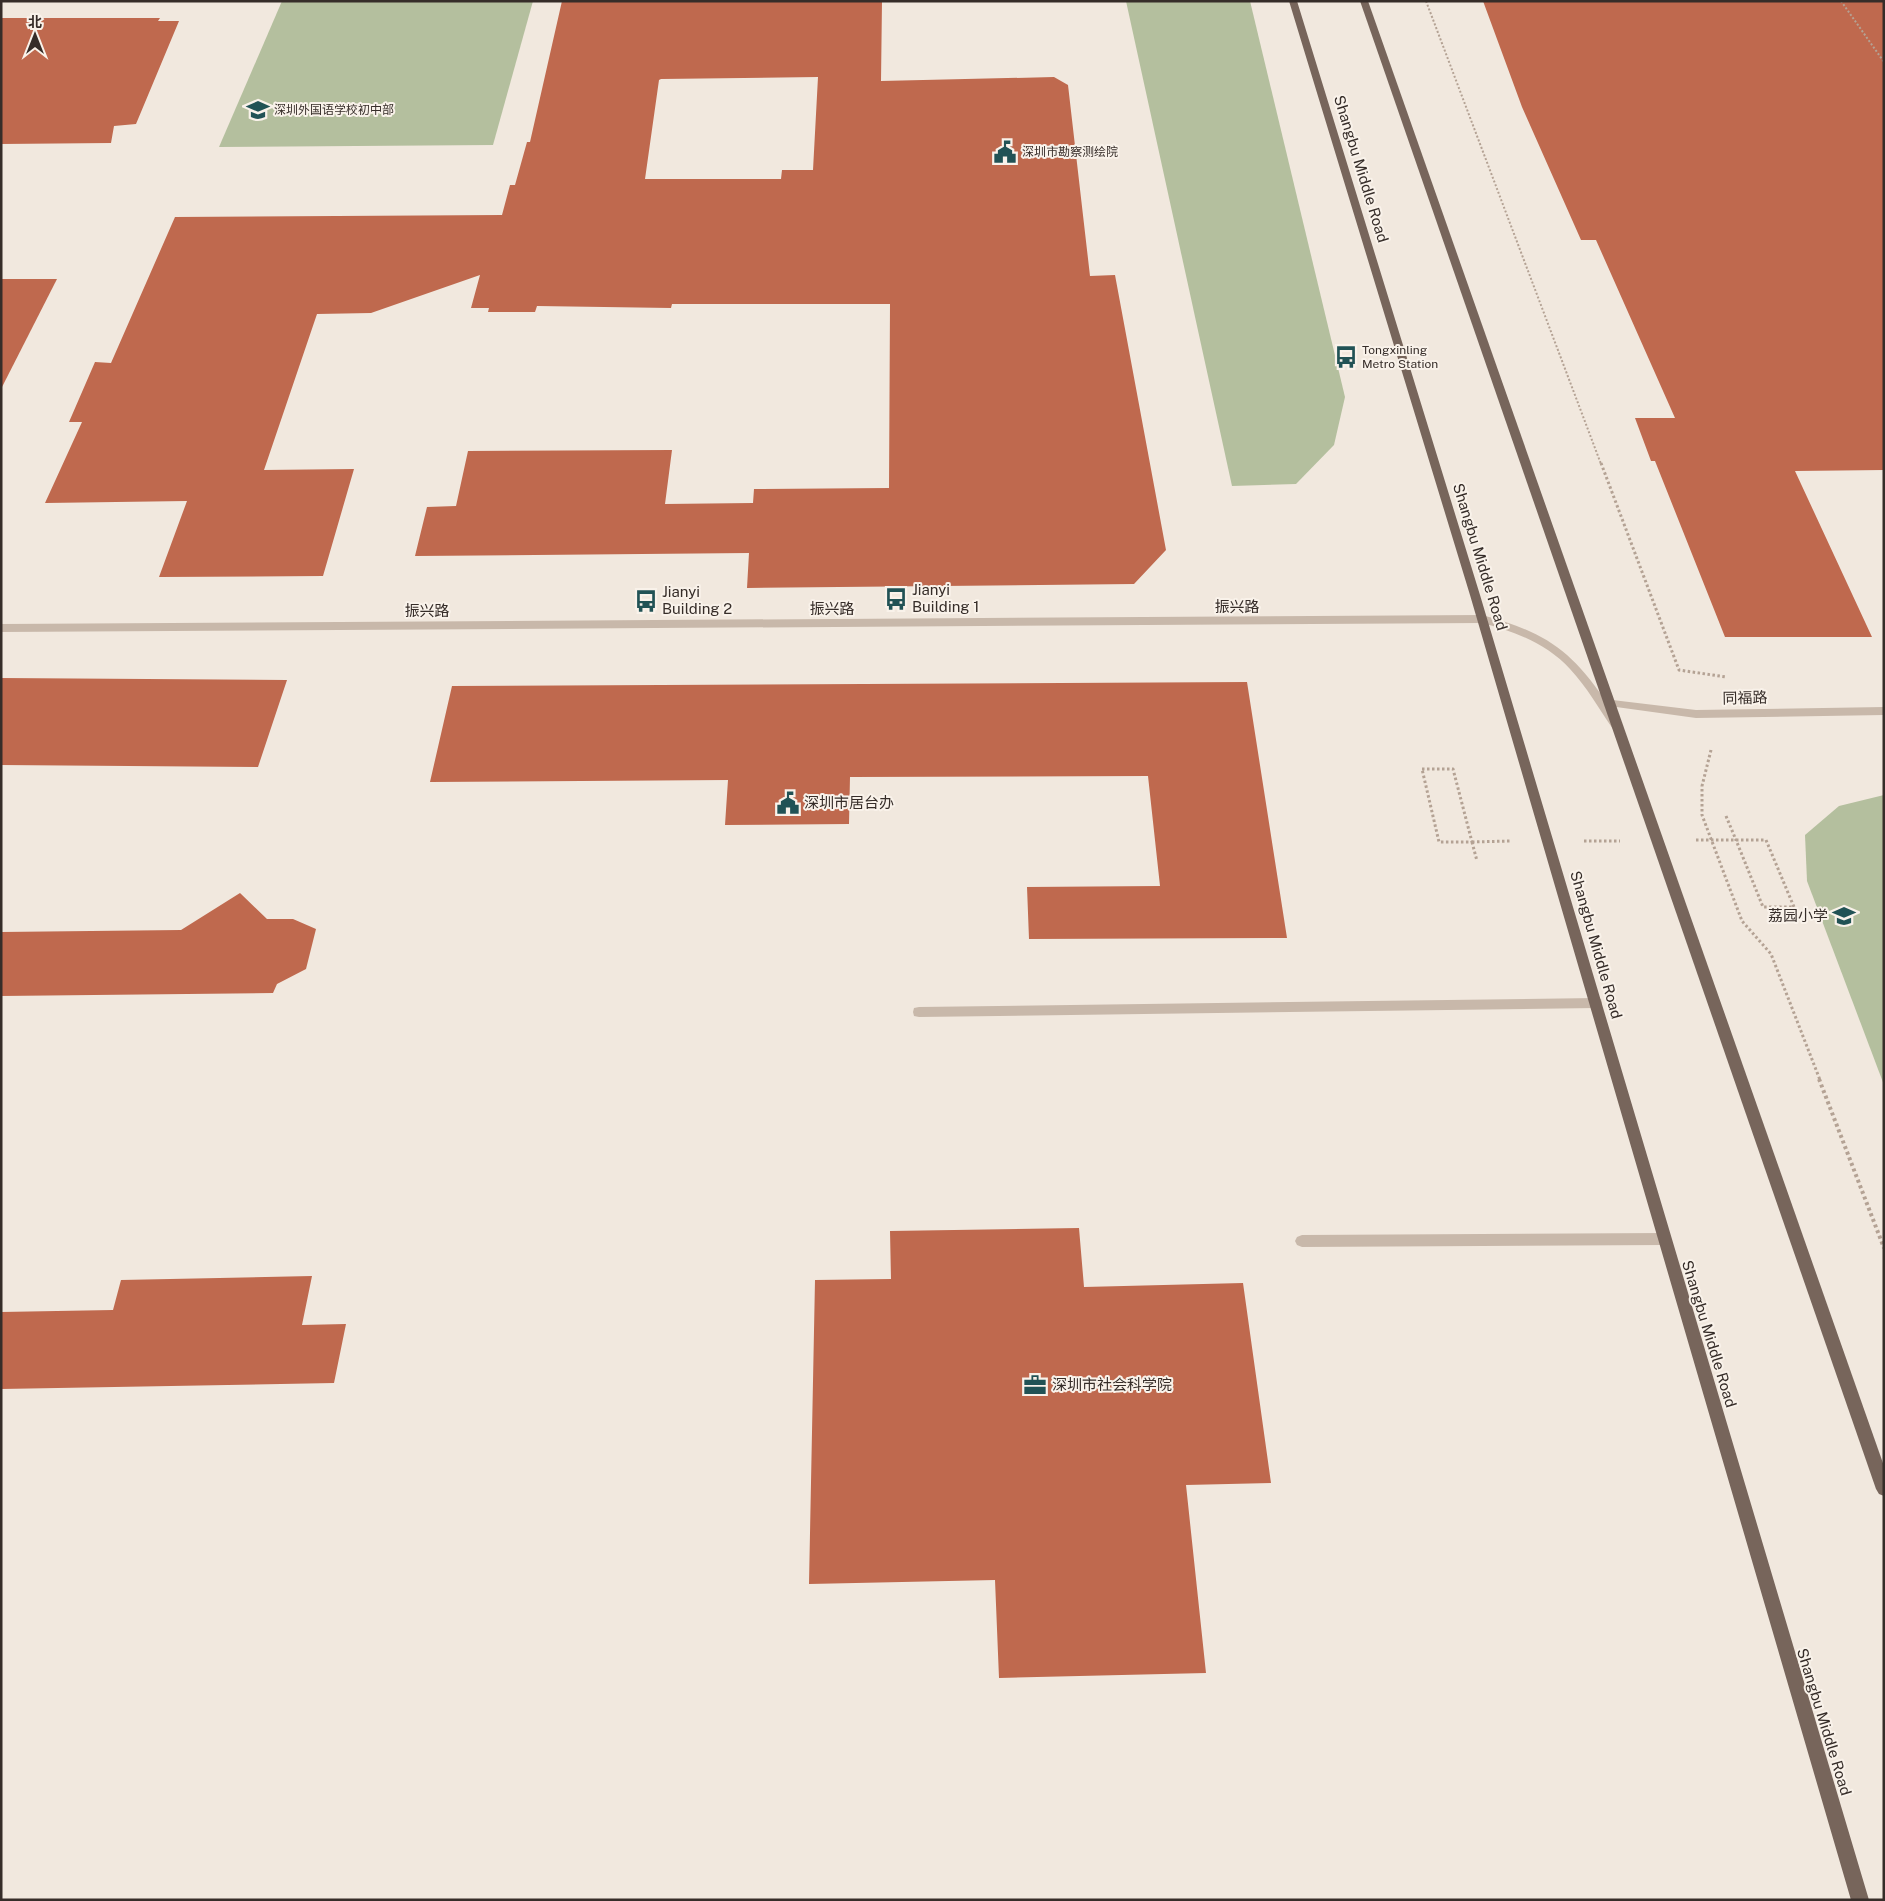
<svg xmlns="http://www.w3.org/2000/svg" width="1885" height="1901" viewBox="0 0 1885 1901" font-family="'Public Sans','Noto Sans SC',sans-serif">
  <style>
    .green { fill: #b4bf9e }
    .building { fill: #bf694e; fill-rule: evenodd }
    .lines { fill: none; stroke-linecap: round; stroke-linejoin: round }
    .path-far2 { stroke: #b4a294; stroke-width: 2; stroke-dasharray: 2 2; stroke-linecap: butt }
    .path-far1 { stroke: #b4a294; stroke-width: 3; stroke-dasharray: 2.5 2.5; stroke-linecap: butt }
    .path { stroke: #b4a294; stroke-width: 4; stroke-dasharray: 3 3; stroke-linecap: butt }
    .service { fill: #c8b8aa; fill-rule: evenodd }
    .tertiary { fill: #c8b8aa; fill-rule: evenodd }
    .primary { fill: #77655b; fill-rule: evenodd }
    .labels { text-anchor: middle; stroke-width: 4; stroke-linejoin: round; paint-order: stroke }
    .far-poi-label { font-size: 12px; fill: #362d29; stroke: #f9f2ea; text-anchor: start }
    .street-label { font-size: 15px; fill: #362d29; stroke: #f9f2ea }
    .poi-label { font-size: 15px; fill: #362d29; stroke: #f9f2ea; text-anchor: start }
  </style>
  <rect width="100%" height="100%" fill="#f1e8de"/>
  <!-- green -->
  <g class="green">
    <path d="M282,1H533L493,145L219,147Z"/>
    <path d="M1126,1H1250L1345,397L1334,445L1296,484L1232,486Z"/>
    <path d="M1884,795V1085L1807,881L1805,835L1839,806Z"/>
  </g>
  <!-- building -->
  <g class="building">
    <path d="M562,1H882L881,81L1054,77L1068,85L1090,276L1115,275L1166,550L1134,584L747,588L749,553L415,556L427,507L456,506L468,451L672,450L665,504L753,503L754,489L889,488L890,304H672L671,308L537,306L535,312H488L489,308H471L480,275L371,313L317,314L264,470L354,469L323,576L159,577L187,501L45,503L82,422H69L95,362L111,363L175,217L502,215L510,185H515L527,142H530ZM818,77L813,170H782L781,179H645L659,80L661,79Z"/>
    <path d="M1483,1H1884V470L1795,471L1872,637H1725L1655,461H1651L1635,418H1675L1596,240H1581L1522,107Z"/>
    <path d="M1,18H160L158,21H179L136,124L114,126L111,143L1,144Z"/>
    <path d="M1,279H57L1,389Z"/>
    <path d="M1,678L287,680L258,767L1,765Z"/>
    <path d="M1247,682L1287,938L1029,939L1027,887L1160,886L1148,776L850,777L849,824L725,825L728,780L430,782L452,686Z"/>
    <path d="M240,893L267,919H293L316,929L306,969L277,984L273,993L1,996V932L181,930Z"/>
    <path d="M1079,1228L1084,1287L1243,1283L1271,1483L1186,1485L1206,1673L999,1678L995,1580L809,1584L815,1280L891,1279L890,1231Z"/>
    <path d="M312,1276L302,1325L346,1324L334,1383L1,1389V1312L113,1310L121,1280Z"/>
  </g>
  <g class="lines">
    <!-- path-far2 -->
    <g class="path-far2">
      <path d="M1426,1L1601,464"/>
      <path d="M1841,1L1884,62"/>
    </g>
    <!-- path-far1 -->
    <g class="path-far1">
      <path d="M1601,463L1679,670L1726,677"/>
      <path d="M1711,750L1702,786V815L1742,921L1771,954L1820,1080"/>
      <path d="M1422,769H1453L1472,842H1439Z"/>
      <path d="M1726,816L1736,840"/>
      <path d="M1696,840H1736"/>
      <path d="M1736,840H1766L1794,907H1763Z"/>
      <path d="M1584,841H1620"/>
      <path d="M1472,842L1477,861"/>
      <path d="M1472,842L1510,841"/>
    </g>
    <!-- path -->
    <path class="path" d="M1819,1079L1884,1248"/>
    <!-- service -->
    <g class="service">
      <path d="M1596,998L1601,999L1602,1003L1601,1007L1596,1008L919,1017L914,1016L913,1012L914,1008L919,1007Z"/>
      <path d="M1664,1233L1669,1235L1671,1239L1669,1243L1664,1245L1302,1247L1297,1245L1295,1241L1297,1237L1302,1235Z"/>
    </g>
    <!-- tertiary -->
    <path class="tertiary" d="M1482,615C1541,631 1570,648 1604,699L1696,710L1884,707V715L1696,718L1609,706L1623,726L1617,730L1613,729C1599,709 1587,687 1570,669C1547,644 1514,631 1482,623L1,632V624Z"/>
    <!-- primary -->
    <g class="primary">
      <path d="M1289,1H1297L1480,595L1869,1900H1851L1470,595Z"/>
      <path d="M1360,1H1368L1884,1466V1496L1879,1494L1876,1489Z"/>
    </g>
  </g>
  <!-- icons -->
  <defs>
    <symbol id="school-bare" viewBox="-9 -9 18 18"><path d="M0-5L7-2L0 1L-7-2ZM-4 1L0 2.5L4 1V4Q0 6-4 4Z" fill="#215255" stroke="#f9f2ea" stroke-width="2.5" paint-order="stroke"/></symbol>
    <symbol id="civic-bare" viewBox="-9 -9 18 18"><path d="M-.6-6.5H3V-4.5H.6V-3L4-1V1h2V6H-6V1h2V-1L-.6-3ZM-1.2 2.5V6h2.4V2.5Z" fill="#215255" stroke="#f9f2ea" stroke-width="2.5" paint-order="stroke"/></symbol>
    <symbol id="bus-bare" viewBox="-9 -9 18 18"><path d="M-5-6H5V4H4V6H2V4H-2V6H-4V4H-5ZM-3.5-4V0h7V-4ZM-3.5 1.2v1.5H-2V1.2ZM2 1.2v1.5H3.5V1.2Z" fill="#215255" stroke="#f9f2ea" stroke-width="2.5" paint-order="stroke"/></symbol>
    <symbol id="office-bare" viewBox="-9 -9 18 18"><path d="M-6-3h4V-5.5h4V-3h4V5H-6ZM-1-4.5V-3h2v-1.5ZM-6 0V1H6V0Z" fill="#215255" stroke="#f9f2ea" stroke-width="2.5" paint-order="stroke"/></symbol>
  </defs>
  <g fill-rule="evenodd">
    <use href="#school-bare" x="242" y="94" width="32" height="32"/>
    <use href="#civic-bare" x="989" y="136" width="32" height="32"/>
    <use href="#bus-bare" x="1330" y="341" width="32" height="32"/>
    <use href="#bus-bare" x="880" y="583" width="32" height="32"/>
    <use href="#bus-bare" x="630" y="585" width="32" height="32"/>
    <use href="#civic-bare" x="772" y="787" width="32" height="32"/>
    <use href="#school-bare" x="1828" y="900" width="32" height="32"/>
    <use href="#office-bare" x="1019" y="1369" width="32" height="32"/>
  </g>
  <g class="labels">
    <!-- far-poi labels -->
    <g class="far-poi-label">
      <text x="274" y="114">深圳外国语学校初中部</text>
      <text x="1022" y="156">深圳市勘察测绘院</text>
      <text x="1362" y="354">Tongxinling<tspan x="1362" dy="14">Metro Station</tspan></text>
    </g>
    <!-- street labels -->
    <g class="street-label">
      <text transform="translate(1361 169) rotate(73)" y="5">Shangbu Middle Road</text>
      <text transform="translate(1480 557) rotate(73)" y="5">Shangbu Middle Road</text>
      <text x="1237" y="612">振兴路</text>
      <text x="832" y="614">振兴路</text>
      <text x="427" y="616">振兴路</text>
      <text transform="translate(1745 698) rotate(-1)" y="5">同福路</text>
      <text transform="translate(1596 945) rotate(74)" y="5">Shangbu Middle Road</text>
      <text transform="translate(1709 1334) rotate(73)" y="5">Shangbu Middle Road</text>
      <text transform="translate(1824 1722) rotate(73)" y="5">Shangbu Middle Road</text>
    </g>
    <!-- poi labels -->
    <g class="poi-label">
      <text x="912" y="595">Jianyi<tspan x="912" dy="17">Building 1</tspan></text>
      <text x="662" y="597">Jianyi<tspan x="662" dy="17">Building 2</tspan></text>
      <text x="804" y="808">深圳市居台办</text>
      <text x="1828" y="921" text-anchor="end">荔园小学</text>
      <text x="1052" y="1390">深圳市社会科学院</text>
    </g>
  </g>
  <!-- border -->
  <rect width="1885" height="1901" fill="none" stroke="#362d29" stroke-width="5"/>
  <!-- north arrow -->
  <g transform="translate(35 35)" stroke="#f9f2ea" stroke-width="4" paint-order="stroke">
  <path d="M0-4L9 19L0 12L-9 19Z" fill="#362d29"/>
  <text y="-8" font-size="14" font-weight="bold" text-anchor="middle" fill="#362d29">北</text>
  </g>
</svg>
